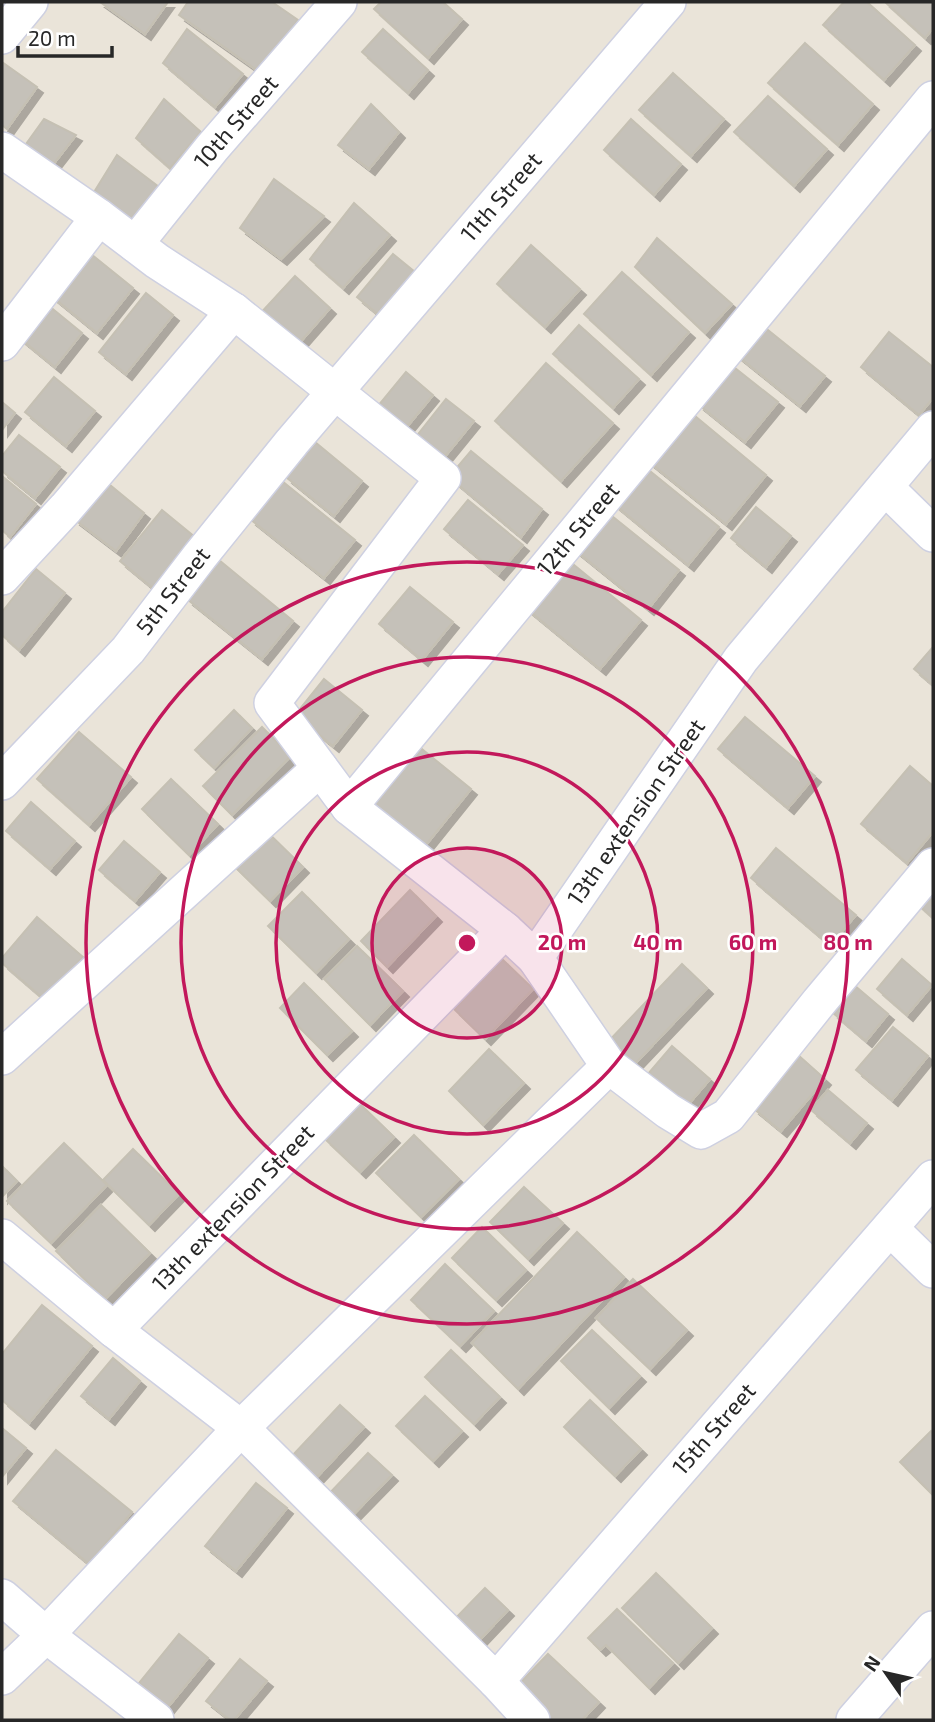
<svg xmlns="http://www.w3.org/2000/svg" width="935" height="1722" viewBox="0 0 935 1722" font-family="'Exo 2',sans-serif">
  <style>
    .building { fill: #c5c1b9; stroke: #c5c0b3; stroke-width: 2; filter: url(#shadow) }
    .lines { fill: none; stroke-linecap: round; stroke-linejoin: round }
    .minor-casing { stroke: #ced0e1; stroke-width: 38 }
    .minor { stroke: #fff; stroke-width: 35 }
    .ring { fill: none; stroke: #c2185b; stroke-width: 3.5 }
    .labels { text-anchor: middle; stroke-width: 5; stroke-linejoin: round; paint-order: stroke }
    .street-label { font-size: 23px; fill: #272727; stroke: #fff }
    .centre { fill: #c2185b; stroke: #fff; stroke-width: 3.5 }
    .ring-label { font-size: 21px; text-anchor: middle; font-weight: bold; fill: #c2185b; stroke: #fff; stroke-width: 5; stroke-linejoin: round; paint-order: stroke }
  </style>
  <defs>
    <filter id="shadow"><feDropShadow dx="6" dy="6" stdDeviation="0" flood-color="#0004"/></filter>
  </defs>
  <rect width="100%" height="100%" fill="#eae4d9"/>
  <!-- building -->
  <g class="building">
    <path d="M100,2H168L145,34Z"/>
    <path d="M188,2H272L298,20L261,73L179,15Z"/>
    <path d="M381,2H443L462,19L428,58L374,9Z"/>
    <path d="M844,2H867L915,45L884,80L823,25Z"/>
    <path d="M885,2H933V28L925,38Z"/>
    <path d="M187,29L243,74L215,107L163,63Z"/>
    <path d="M383,29L428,70L408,93L362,52Z"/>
    <path d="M805,43L873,104L838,145L768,83Z"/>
    <path d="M2,62L37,87L7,129L2,125Z"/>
    <path d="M673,73L724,119L691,156L639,110Z"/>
    <path d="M768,96L827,149L794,186L734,132Z"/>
    <path d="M164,99L201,132L170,168L136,138Z"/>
    <path d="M371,104L399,132L369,169L338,145Z"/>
    <path d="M44,119L76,135L48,171L21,151Z"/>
    <path d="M631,119L681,164L654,195L604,150Z"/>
    <path d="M117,155L159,187L131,230L91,197Z"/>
    <path d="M274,179L324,216L281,259L240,228Z"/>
    <path d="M354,203L390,235L343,288L310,259Z"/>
    <path d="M657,238L732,304L705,333L635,267Z"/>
    <path d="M531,245L580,289L545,327L497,284Z"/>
    <path d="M86,250L133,288L97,333L49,294Z"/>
    <path d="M393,254L421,277L385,320L357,297Z"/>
    <path d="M622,272L689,332L651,375L584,314Z"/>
    <path d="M295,276L330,308L295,348L258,316Z"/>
    <path d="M146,293L173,315L126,374L99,352Z"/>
    <path d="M43,301L82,333L55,367L16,335Z"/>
    <path d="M758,322L825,376L800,406L733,352Z"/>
    <path d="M579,325L639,379L613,408L553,354Z"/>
    <path d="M889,332L933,367V398L919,415L861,367Z"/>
    <path d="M546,363L613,423L561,481L495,421Z"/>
    <path d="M730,364L778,402L745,442L698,404Z"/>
    <path d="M406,372L433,395L396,440L369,417Z"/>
    <path d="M54,377L95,411L66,446L25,412Z"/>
    <path d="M446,399L474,421L438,465L411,443Z"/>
    <path d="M2,402L15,413L2,430Z"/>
    <path d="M689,411L766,475L726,524L648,461Z"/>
    <path d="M19,435L60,467L35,498L2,471V456Z"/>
    <path d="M315,442L362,481L334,516L286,477Z"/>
    <path d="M471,451L542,509L521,537L449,477Z"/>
    <path d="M645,467L719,527L688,565L614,504Z"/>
    <path d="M2,476L36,504L10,537L2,530Z"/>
    <path d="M104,480L144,513L116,551L74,519Z"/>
    <path d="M282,481L355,540L324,578L250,519Z"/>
    <path d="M468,500L523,545L498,574L444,529Z"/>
    <path d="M756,507L791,536L766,567L731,538Z"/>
    <path d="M162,510L196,538L154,589L120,561Z"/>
    <path d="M607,512L679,570L648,609L575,550Z"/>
    <path d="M219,560L293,621L262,659L187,599Z"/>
    <path d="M568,560L641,620L600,669L527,609Z"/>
    <path d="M36,569L65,593L19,650L2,635V612Z"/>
    <path d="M410,587L453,622L422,660L379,624Z"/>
    <path d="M933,647V685L914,669Z"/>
    <path d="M324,679L362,710L333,746L295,715Z"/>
    <path d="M234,710L252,728L214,768L195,750Z"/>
    <path d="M745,717L815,776L788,808L718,749Z"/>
    <path d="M262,727L291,756L232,815L203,786Z"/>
    <path d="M79,732L131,777L89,825L37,779Z"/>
    <path d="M417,745L471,789L425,846L370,802Z"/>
    <path d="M910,766L933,786V832L907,863L861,824Z"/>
    <path d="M171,779L218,824L189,855L142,809Z"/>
    <path d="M31,802L75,841L50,869L6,831Z"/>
    <path d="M261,826L303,867L270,901L228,860Z"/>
    <path d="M124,841L160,872L135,901L99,870Z"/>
    <path d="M776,848L856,915L830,945L751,878Z"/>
    <path d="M933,874V918L912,899Z"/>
    <path d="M410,890L436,916L387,967L361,941Z"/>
    <path d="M302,892L349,939L316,973L268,926Z"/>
    <path d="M37,917L83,957L45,1000L2,963V958Z"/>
    <path d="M357,946L403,991L370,1025L324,979Z"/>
    <path d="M502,959L533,989L485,1039L454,1009Z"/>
    <path d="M902,959L932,985L907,1015L877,989Z"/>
    <path d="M682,964L707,988L630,1069L605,1045Z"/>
    <path d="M304,983L352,1031L327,1055L280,1008Z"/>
    <path d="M854,985L888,1014L866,1041L832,1012Z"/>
    <path d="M893,1027L928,1056L892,1100L856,1070Z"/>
    <path d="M672,1046L710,1079L686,1107L648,1074Z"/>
    <path d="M489,1049L524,1083L483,1125L449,1091Z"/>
    <path d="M798,1055L825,1079L781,1131L753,1108Z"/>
    <path d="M828,1090L867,1123L850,1143L811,1110Z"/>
    <path d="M360,1104L394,1137L360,1172L325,1139Z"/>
    <path d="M414,1135L459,1179L421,1217L376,1173Z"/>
    <path d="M64,1143L107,1185L51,1243L7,1201Z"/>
    <path d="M133,1149L179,1194L149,1225L103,1180Z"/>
    <path d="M2,1166L17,1181L2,1197Z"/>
    <path d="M524,1187L563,1223L528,1259L490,1222Z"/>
    <path d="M101,1205L150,1253L105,1299L56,1251Z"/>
    <path d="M482,1227L526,1270L496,1300L452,1258Z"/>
    <path d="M577,1232L624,1277L518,1389L472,1343Z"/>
    <path d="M445,1264L494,1311L460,1346L411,1300Z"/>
    <path d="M633,1279L687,1330L650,1369L596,1318Z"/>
    <path d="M42,1305L92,1346L29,1423L2,1400V1354Z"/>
    <path d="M592,1330L640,1376L609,1408L561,1361Z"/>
    <path d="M451,1350L500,1397L474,1424L425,1377Z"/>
    <path d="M113,1358L140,1381L109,1419L81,1396Z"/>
    <path d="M425,1396L462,1431L433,1461L396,1426Z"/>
    <path d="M590,1400L641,1449L615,1476L564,1427Z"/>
    <path d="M340,1405L364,1427L316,1478L292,1456Z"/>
    <path d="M2,1428L26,1448L2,1477Z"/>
    <path d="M931,1431L933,1434V1495L900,1462Z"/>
    <path d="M56,1450L132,1512L89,1564L13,1501Z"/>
    <path d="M368,1453L392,1475L348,1520L325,1498Z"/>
    <path d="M256,1483L287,1508L236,1571L205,1546Z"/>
    <path d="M656,1573L712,1628L678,1663L622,1608Z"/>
    <path d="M485,1588L508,1610L472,1648L449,1625Z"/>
    <path d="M617,1609L673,1663L649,1688L606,1645L600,1650L588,1638Z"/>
    <path d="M179,1634L208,1658L168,1707L139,1683Z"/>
    <path d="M548,1654L599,1702L582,1720H550L516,1687Z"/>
    <path d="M240,1659L267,1681L234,1720H230L206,1701Z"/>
  </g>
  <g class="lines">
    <defs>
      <g id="minor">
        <path d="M2,36L30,2"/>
        <path d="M2,150L99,217L157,261L234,311L443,478L272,703L349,807"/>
        <path d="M135,244L212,148L339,2"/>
        <path d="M2,343L99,217"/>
        <path d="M885,487L933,534"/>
        <path d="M2,577L66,508L234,311"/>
        <path d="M2,782L128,650L200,556L292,442L668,2"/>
        <path d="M505,930L349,807L933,99"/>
        <path d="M2,1057L320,768"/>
        <path d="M609,1066L668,1111L701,1131L728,1116L819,1002L933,866"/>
        <path d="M890,1228L933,1270"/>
        <path d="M2,1237L114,1330L241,1428L496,1681L532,1720"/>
        <path d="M114,1330L505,930L535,958L741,659L933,429"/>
        <path d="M2,1597L46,1635L156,1720"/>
        <path d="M2,1677L46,1635L241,1428L609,1066L535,958"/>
        <path d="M496,1681L933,1178"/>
        <path d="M854,1720L933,1629"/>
      </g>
    </defs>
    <!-- minor casing -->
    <use href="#minor" class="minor-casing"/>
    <!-- minor -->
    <use href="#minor" class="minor"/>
  </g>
  <!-- distance rings -->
  <circle cx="467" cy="943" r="95" fill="#c2185b" fill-opacity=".12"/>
  <g class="ring">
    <circle cx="467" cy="943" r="95"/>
    <circle cx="467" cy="943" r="191"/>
    <circle cx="467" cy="943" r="286"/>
    <circle cx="467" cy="943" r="381"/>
  </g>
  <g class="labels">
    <!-- street labels -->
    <g class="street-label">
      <text transform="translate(236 122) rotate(-49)" y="8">10th Street</text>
      <text transform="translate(501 197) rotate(-49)" y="8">11th Street</text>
      <text transform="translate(578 529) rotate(-50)" y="8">12th Street</text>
      <text transform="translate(173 591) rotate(-52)" y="8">5th Street</text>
      <text transform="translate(636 812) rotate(-55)" y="8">13th extension Street</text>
      <text transform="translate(233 1208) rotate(-46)" y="8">13th extension Street</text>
      <text transform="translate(714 1429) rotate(-49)" y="8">15th Street</text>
    </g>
  </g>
  <circle cx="467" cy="943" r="10" class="centre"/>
  <g class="ring-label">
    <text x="562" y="950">20 m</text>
    <text x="658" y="950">40 m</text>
    <text x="753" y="950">60 m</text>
    <text x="848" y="950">80 m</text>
  </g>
  <!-- border -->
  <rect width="935" height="1722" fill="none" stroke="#272727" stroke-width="7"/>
  <!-- north arrow -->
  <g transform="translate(886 1673) rotate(304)" stroke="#ffffff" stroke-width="5" paint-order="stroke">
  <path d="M0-5L12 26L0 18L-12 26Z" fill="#272727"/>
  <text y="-10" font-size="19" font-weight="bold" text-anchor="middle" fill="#272727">N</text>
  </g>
  <!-- scale -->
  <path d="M18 46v10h94v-10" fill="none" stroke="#272727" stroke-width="3.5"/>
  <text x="28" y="46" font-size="21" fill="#272727" stroke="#ffffff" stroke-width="5" paint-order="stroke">20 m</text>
</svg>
